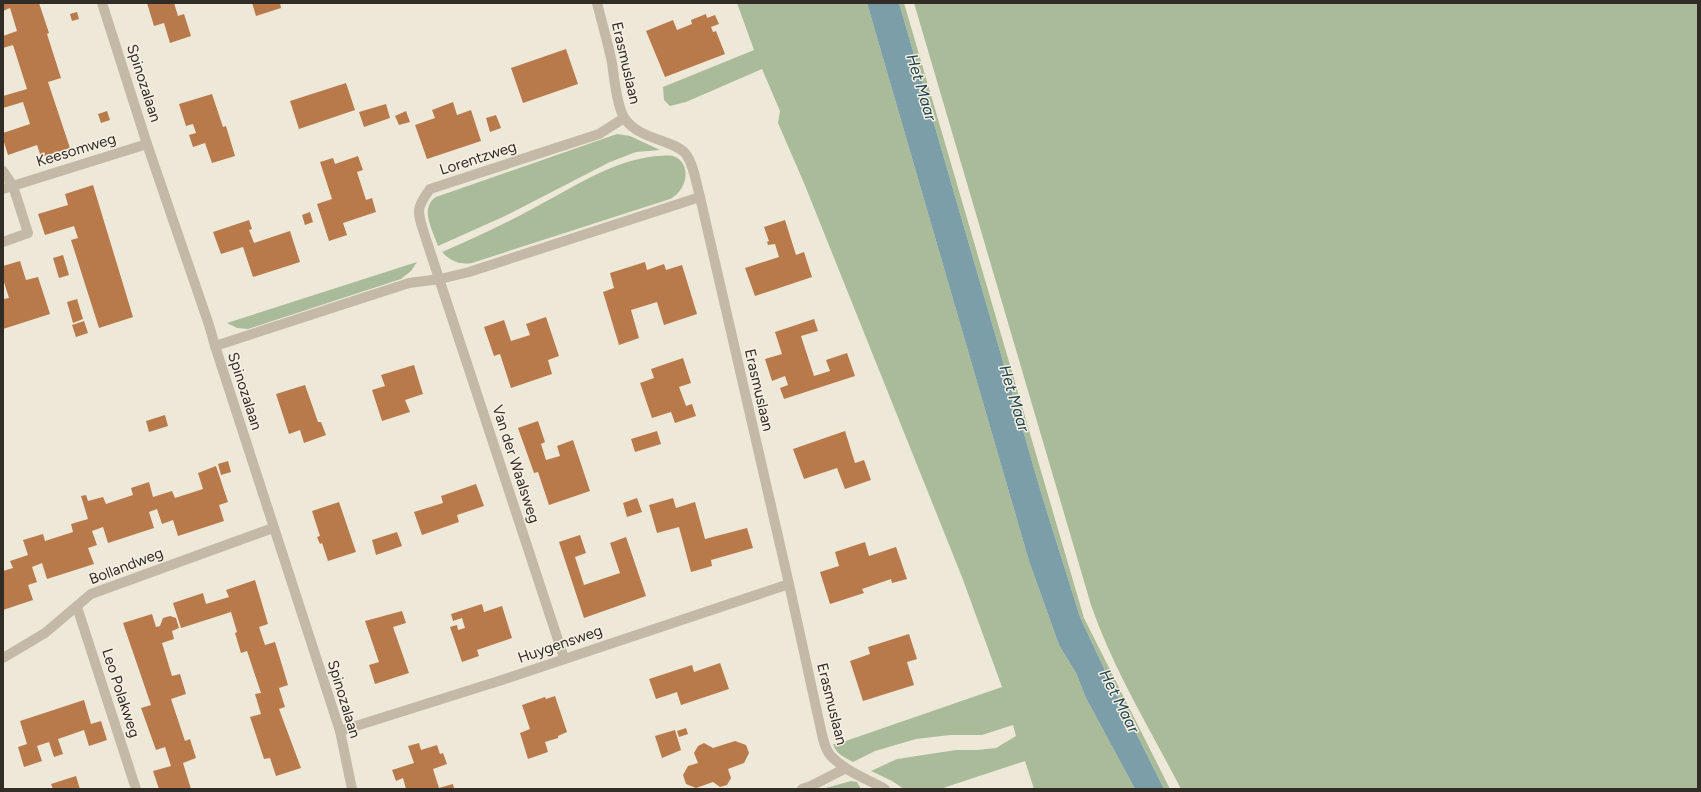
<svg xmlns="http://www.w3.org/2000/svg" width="1701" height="792" viewBox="0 0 1701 792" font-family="Figtree,sans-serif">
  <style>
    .green { fill: #aabb9a }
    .water { fill: #7b9ea8 }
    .building { fill: #b97a4b }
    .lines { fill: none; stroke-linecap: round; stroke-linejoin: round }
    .street { stroke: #c4b9a6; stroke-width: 10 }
    .labels { text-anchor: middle; stroke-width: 3; stroke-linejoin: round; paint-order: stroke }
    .street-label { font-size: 15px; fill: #312c26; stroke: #f6f1e4 }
    .water-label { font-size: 16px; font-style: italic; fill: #20434e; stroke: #f6f1e4 }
  </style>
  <rect width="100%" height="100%" fill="#eee8d9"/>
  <!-- green -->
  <g class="green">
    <path d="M737,3H867L1029,561L1059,645L1076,673L1086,698L1135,789H1034L1025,761L940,789H904L892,781L871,771L897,759L956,750H977L996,748L1016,736L1013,725L982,735H950L916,739L875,751L853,762C844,757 836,754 833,744H837L1002,687L962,577L804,183L778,123L780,111L762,69L686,102L670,106L664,100L663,87L754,50Z"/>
    <path d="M899,3H904L1084,618L1170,789H1164L1108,677L1080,617L1042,496Z"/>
    <path d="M914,3H1698V789H1181C1150,729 1113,669 1091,605Z"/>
    <path d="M617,134L630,136L660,150L636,152L610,162L505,216L438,246C433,231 419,208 436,197Z"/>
    <path d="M656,156C661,156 668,155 673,156C693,163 687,191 670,199L472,263C460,265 450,261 442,252C472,239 501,226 530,210C571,189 610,161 656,156Z"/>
    <path d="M417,262L411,271L401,279L248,329L237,328L227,323Z"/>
    <path d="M851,781L857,782L861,789H822Z"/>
  </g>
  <!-- water -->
  <path class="water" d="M867,3H899L1042,496L1080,617L1108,677L1164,789H1135L1086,698L1076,673L1059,645L1029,561Z"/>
  <!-- building -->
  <g class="building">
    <path d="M3,3H39L49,33L47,34L61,78L48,82L70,148L41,157L37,145L8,155L3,139V133L30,124L23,102L3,108V96L27,89L13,45L3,48V36L17,31L10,8L3,11Z"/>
    <path d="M147,3H174L178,16L184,14L191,36L170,43L164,23L154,26Z"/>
    <path d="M252,3H280L281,8L256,16Z"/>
    <path d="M77,12L79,19L72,21L70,14Z"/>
    <path d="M706,14L707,18L715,15L719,24L711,27L713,32L716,31L725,54L665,77L646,31L673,20L677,30L692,24L691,20Z"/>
    <path d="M566,49L578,84L523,103L511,68Z"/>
    <path d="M346,83L355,110L299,129L290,101Z"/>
    <path d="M212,94L223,127L226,126L235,156L212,163L205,143L193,147L189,135L196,133L193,124L186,126L179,104Z"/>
    <path d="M453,102L457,115L471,110L481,141L427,159L415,125L435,118L432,110Z"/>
    <path d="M386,104L390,118L364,127L359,112Z"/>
    <path d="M107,111L110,120L101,123L98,114Z"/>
    <path d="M406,111L410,122L399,125L395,116Z"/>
    <path d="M496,115L501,128L490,132L486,118Z"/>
    <path d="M358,156L363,170L357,172L366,200L372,198L376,212L343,223L347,235L329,241L317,204L332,199L320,162L333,158L335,164Z"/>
    <path d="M93,185L133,317L99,328L71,240L78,238L74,226L45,235L38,214L68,205L65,194Z"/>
    <path d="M310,212L313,222L305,225L302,215Z"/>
    <path d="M249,220L252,229L249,230L254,243L290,231L300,262L253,277L243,247L221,254L213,232Z"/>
    <path d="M785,220L796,255L804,252L812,277L755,296L745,268L779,257L775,244L768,245L767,242L769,241L764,227Z"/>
    <path d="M63,255L69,275L59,278L53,258Z"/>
    <path d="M20,261L26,280L38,277L50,314L3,329V299L9,298L3,279V266Z"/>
    <path d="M645,262L647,270L664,264L666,270L682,265L697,314L664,325L657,302L631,310L639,338L619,345L603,292L614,288L610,273Z"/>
    <path d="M77,299L83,319L73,323L67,302Z"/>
    <path d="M546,317L559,356L548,360L552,374L511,388L500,354L494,356L484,327L504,320L511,341L530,335L526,324Z"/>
    <path d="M814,319L818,331L801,336L814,376L830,371L826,360L847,353L855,376L784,399L780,388L788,385L785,376L772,381L765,359L782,354L775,332Z"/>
    <path d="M84,321L88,333L76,337L72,325Z"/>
    <path d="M683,358L691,383L679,387L686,406L692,404L696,416L675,423L671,412L652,418L640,383L654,378L651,369Z"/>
    <path d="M414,365L423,394L405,400L410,412L382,421L372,390L385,386L381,375Z"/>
    <path d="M305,385L318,422H321L326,435L304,443L300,430L289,434L276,394Z"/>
    <path d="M165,415L168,426L149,432L146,421Z"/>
    <path d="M538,421L545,442L541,444L546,460L560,456L557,446L573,440L590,491L549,505L538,472L534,473L518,428Z"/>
    <path d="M657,431L661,444L635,452L631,439Z"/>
    <path d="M845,431L855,463L864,460L871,480L845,489L837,468L804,479L793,449Z"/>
    <path d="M228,461L231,472L221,475L218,464Z"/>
    <path d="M216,466L228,502L219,505L224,521L178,536L173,520L162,524L157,509L149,512L154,528L108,543L103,527L92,531L97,545L88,548L94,564L47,579L42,563L32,567L37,582L28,585L33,600L3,610V571L13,568L10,561L28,555L23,540L43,534L45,541L73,532L71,524L88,519L81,496L86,495L88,501L103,497L106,504L133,495L131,488L149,482L153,497L172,491L175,498L203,489L198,473Z"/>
    <path d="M476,484L484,506L457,515L459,522L422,535L414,512L443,503L441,496Z"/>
    <path d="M637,498L642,512L627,517L623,503Z"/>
    <path d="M673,498L676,508L695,502L705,539L747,528L753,548L711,560L712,566L691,572L679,527L657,533L649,505Z"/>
    <path d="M339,502L356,552L328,561L322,543L320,544L317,537L320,536L312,511Z"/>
    <path d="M397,532L402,546L376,555L372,540Z"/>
    <path d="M580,535L586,553L575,557L584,585L620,573L610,543L626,537L646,596L584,618L559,542Z"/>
    <path d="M865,542L869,556L896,547L907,579L892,583L891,579L862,589L864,593L830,604L820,572L839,566L835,552Z"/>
    <path d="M255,580L268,624L259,627L265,645L275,642L288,685L279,688L285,707L279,709L301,768L276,776L270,758L264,759L250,717L261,714L255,694L261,693L247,651L241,653L235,633L237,632L231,612L181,628L173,603L203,593L206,604L229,597L226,590Z"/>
    <path d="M482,604L484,612L502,606L512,638L477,650L479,656L462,662L450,627L457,625L458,630L465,628L462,618L453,621L451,614Z"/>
    <path d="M402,611L406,623L393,627L409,673L375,684L369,665L379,662L365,621Z"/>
    <path d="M152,614L156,627L160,626L163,618L170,616L176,618L179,628L172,631L174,639L162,643L172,676L180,674L186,694L171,699L185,741L190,739L196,758L183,763L191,789H159L153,771L171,766L165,747L156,750L141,708L151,705L123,623Z"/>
    <path d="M909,634L917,659L907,662L914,685L863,701L850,661L870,654L868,647Z"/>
    <path d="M720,663L729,689L681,705L677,692L656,699L649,679L692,665L694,672Z"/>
    <path d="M555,696L567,732L558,736V738L545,742L548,752L528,759L520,733L530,729L522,705L545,697L546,699Z"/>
    <path d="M84,700L91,724L101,721L107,740L89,746L84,730L58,739L63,754L54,757L49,742L37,746L42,761L24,767L18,747L27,744L20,721Z"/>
    <path d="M686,728L688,734L679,737L677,731Z"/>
    <path d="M675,730L681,750L662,758L655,736Z"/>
    <path d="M735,741L746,745L749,753L744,763L728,769L731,778L727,785L720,787L713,782L696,788L686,784L683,775L688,766L698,763L694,753L698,746L704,743L713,748Z"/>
    <path d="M419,743L421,750L437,745L440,754L443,753L447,764L433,769L439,788L453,784L454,789H406L403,778L396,781L392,770L414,763L408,746Z"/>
    <path d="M76,776L80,789H53L51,784Z"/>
  </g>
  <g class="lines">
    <!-- street -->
    <g class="street">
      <path d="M102,3L147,144L209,325L215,346L340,731L352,789"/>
      <path d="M597,3C602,23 608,43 612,63C614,77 617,108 625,119C640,140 672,139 685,153C694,164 696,183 700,197L789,584L821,730C823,739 825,750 831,756C845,771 867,779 885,789"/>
      <path d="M3,171L13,186L28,233L3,242"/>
      <path d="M3,189L147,144"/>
      <path d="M215,346L409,283L440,279L469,272L700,197"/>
      <path d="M77,607L136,789"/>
      <path d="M3,658L45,633L91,594L273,528"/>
      <path d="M564,658L424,233C417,211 416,208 430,189L599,134L624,118"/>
      <path d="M340,731L502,680L789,584"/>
      <path d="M802,789L811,786L846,768"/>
    </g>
  </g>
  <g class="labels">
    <!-- street labels -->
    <g class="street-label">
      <text transform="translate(626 63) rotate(77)" y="5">Erasmuslaan</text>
      <text transform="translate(144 83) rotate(72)" y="5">Spinozalaan</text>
      <text transform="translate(76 150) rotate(-17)" y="5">Keesomweg</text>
      <text transform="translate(478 158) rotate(-18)" y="5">Lorentzweg</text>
      <text transform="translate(759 390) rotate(77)" y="5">Erasmuslaan</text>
      <text transform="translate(245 391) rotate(72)" y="5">Spinozalaan</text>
      <text transform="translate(516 464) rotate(72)" y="5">Van der Waalsweg</text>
      <text transform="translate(126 566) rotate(-21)" y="5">Bollandweg</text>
      <text transform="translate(560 644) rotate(-19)" y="5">Huygensweg</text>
      <text transform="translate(121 693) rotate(72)" y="5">Leo Polakweg</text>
      <text transform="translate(344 699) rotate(73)" y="5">Spinozalaan</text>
      <text transform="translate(832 704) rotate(76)" y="5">Erasmuslaan</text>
    </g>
    <!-- water labels -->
    <g class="water-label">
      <text transform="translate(922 87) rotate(73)" y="6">Het Maar</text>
      <text transform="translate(1015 398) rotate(73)" y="6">Het Maar</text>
      <text transform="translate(1120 701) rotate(63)" y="6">Het Maar</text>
    </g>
  </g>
  <!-- border -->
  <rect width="1701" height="792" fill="none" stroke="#312c26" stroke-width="8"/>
</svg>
